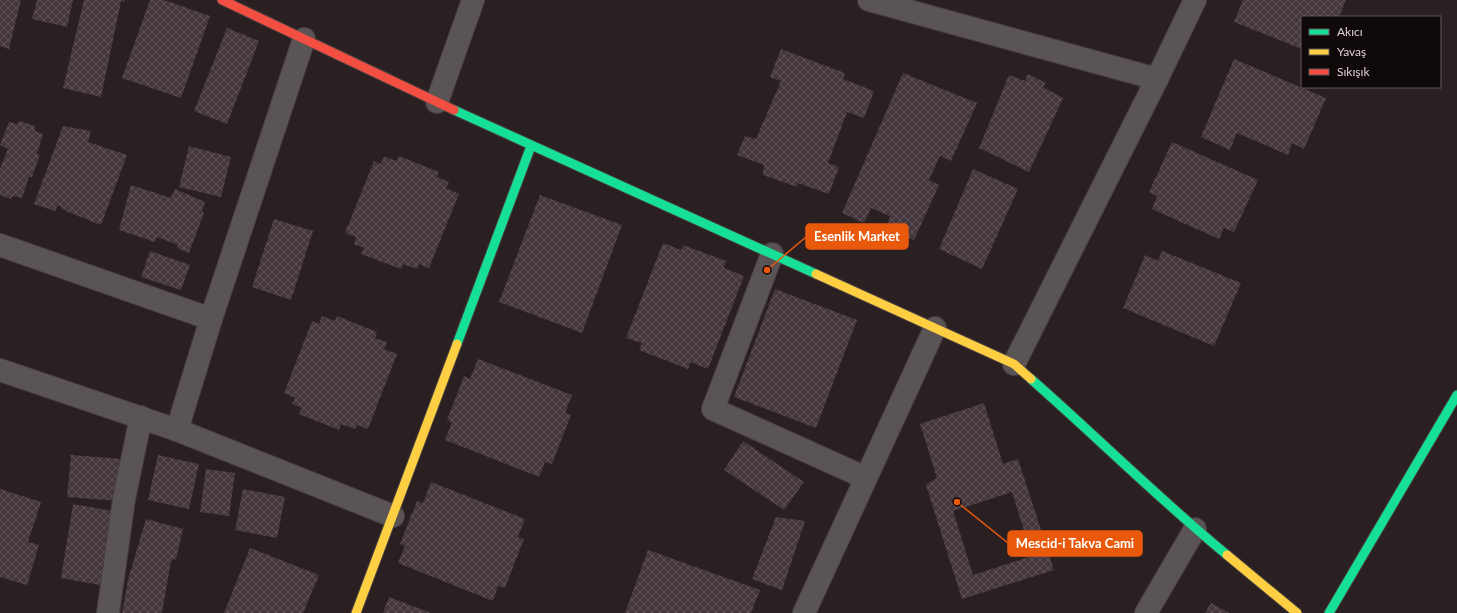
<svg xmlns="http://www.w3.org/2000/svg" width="1457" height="613" viewBox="0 0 1457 613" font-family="Lato,sans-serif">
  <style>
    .building { fill: url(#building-cross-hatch); fill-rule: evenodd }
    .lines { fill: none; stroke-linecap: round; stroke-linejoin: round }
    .street-casing { stroke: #463e40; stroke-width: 24 }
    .fast-casing { stroke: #463e40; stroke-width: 11 }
    .slow-casing { stroke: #463e40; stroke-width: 11 }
    .jam-casing { stroke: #463e40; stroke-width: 11 }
    .street { stroke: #5b5455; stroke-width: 22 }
    .fast { stroke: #16e098; stroke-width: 9 }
    .slow { stroke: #ffcf43; stroke-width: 9 }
    .jam { stroke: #f24e42; stroke-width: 9 }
    .leader { fill: none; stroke: #e8590c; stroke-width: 1.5 }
    .callout-dot { fill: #e8590c; stroke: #10090a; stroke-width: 1.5 }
    .callout { fill: #e8590c; stroke: #e8590c; stroke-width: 1.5 }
    .callout-label { font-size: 13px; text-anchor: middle; font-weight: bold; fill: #fff }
  </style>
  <defs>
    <pattern id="building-cross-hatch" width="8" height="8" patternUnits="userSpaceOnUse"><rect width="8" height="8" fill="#45373e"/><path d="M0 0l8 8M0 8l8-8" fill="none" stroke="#5f5359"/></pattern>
  </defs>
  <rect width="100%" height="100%" fill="#2a2022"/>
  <!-- building -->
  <g class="building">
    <path d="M0,0H21L9,49L0,46Z"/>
    <path d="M37,0H73L67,27L32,19Z"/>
    <path d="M84,0H125L124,2L121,1L101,97L63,88Z"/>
    <path d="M150,0H164L210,16L181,98L122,78Z"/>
    <path d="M1243,0H1346L1339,17H1302V49L1234,22Z"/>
    <path d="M227,28L259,41L227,124L194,111Z"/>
    <path d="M781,49L845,73L843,79L874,91L864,118L847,112L828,163L839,167L829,194L798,183L797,187L763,175L764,165L737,155L745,136L756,139L774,97L781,81L770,77Z"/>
    <path d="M1234,59L1326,98L1304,149L1292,143L1288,155L1237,133L1230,150L1201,137Z"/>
    <path d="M903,73L977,103L951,161L940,156L929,180L939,185L914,240L886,228L890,216L871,208L864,223L842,213Z"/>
    <path d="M1028,74L1046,83L1043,87L1063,98L1029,172L979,148L1009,75L1025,81Z"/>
    <path d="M20,121L35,126V131L43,134L37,154L40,155L32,177H29L22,198L13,196L11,199L0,195V169L8,149L0,145L9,122L17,124Z"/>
    <path d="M63,126L91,131L88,142L127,155L101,225L68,212L58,205L55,211L34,204Z"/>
    <path d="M1172,142L1258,180L1234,232L1224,228L1219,239L1152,209L1157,196L1149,192Z"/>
    <path d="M189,146L231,157L221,197L179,187Z"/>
    <path d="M384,156L396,161L399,156L439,172L437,177L449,182L446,188L459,194L429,268L419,264L417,269L403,264L401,269L361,254L364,248L354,244L356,237L345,233L374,161L381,164Z"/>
    <path d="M973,169L1018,189L982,269L939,249Z"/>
    <path d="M131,185L171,198L175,189L205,202L202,211L204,213L189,253L177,248L178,245L157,237L155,242L119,230Z"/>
    <path d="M540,195L622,225L582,333L499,302Z"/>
    <path d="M274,219L313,231L291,300L252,287Z"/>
    <path d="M663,243L681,250L683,245L726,261L724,268L744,276L708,369L691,362L688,369L639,350L642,343L626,338Z"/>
    <path d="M150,251L190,265L181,290L141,277Z"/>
    <path d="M1162,251L1241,283L1214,346L1123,308L1145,255L1158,261Z"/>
    <path d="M775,289L857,320L816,428L734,397Z"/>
    <path d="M322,316L335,321L337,316L377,332L375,338L387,342L384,349L397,354L368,429L357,425L355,429L341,424L339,430L299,414L302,408L292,404L295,398L284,393L312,321L319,324Z"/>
    <path d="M478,359L572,395L565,413L571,415L552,464L545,462L539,477L445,440L452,422L447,420L464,376L470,379Z"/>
    <path d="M984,403L1003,464L1018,459L1054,570L962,599L926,485L937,478L920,424ZM1012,492L1032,556L973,575L953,511Z"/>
    <path d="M743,441L804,482L784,510L724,470Z"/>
    <path d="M71,455L123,459L119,501L67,497Z"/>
    <path d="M158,455L199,464L189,509L148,500Z"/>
    <path d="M206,469L235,473L229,516L200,512Z"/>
    <path d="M431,482L525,519L518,537L524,539L505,588L498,586L493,601L398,563L405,546L400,544L417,501L423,503Z"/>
    <path d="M0,489L41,502L28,542L39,545L27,585L0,577Z"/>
    <path d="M243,489L285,497L277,538L235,530Z"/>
    <path d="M73,504L113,511L100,585L61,578Z"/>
    <path d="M776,517L805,521L782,590L752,579Z"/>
    <path d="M146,519L183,529L176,559L171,561L162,613H122L128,580Z"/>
    <path d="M250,548L319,575L303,613H224Z"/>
    <path d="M648,550L760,590L751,613H625Z"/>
    <path d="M389,597L431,613H383Z"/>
    <path d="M1211,603L1229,613H1205Z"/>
  </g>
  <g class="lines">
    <defs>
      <g id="street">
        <path d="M869,0L1157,79"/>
        <path d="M437,102L473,0"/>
        <path d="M0,245L211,319"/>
        <path d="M772,254L713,409L866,478"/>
        <path d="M1014,364L1157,79L1195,0"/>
        <path d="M0,370L177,430L393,516"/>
        <path d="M177,430L211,319L304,39"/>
        <path d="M108,613L124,499L141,417"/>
        <path d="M804,613L935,328"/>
        <path d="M1146,613L1195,529"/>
      </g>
      <g id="fast">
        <path d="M454,110L816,274"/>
        <path d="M457,344L531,146"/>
        <path d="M1031,379C1097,437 1159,499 1227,555"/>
        <path d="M1329,613L1457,395"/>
      </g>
      <g id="slow">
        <path d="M816,274L1014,364L1031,379"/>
        <path d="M1227,555L1297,613"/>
        <path d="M356,613L457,344"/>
      </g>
      <path id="jam" d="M222,0L454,110"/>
    </defs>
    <!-- street casing -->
    <use href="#street" class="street-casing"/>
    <!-- fast casing -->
    <use href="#fast" class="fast-casing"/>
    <!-- slow casing -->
    <use href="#slow" class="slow-casing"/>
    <!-- jam casing -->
    <use href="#jam" class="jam-casing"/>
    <!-- street -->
    <use href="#street" class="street"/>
    <!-- fast -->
    <use href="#fast" class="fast"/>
    <!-- slow -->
    <use href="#slow" class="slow"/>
    <!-- jam -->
    <use href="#jam" class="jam"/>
  </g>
  <!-- callouts -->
  <path class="leader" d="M767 270L806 237M957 502L1008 543"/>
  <g class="callout-dot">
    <circle cx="767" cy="270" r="4"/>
    <circle cx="957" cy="502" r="4"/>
  </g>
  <g class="callout">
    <rect x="806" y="224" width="102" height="25" rx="4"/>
    <rect x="1008" y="531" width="134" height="25" rx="4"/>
  </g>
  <g class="callout-label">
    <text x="857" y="241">Esenlik Market</text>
    <text x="1075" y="548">Mescid-i Takva Cami</text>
  </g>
  <!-- legend -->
  <rect x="1301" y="16" width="140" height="72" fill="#10090a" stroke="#62595a"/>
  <rect x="1309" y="29" width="20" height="6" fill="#16e098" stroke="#62595a"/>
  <text x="1337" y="36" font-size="12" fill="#ddd1d3">Akıcı</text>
  <rect x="1309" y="49" width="20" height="6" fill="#ffcf43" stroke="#62595a"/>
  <text x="1337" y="56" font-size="12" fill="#ddd1d3">Yavaş</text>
  <rect x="1309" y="69" width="20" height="6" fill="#f24e42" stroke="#62595a"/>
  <text x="1337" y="76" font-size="12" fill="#ddd1d3">Sıkışık</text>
</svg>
